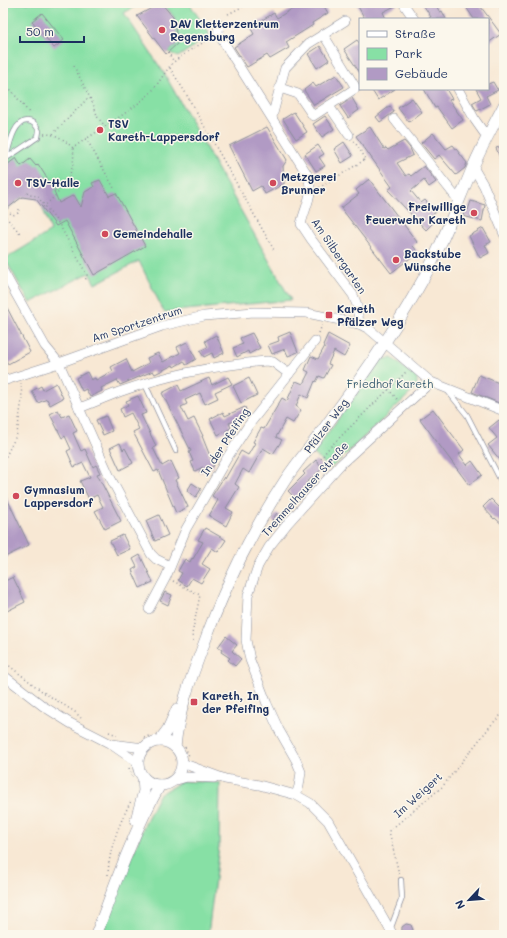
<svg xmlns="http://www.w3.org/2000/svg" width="507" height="938" viewBox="0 0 507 938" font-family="Mali,sans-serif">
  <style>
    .green { fill: #87e0a5; stroke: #518882 }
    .building { fill: #b19ac4 }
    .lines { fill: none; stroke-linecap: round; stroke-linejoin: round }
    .service-casing { stroke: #8a8c99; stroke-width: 6 }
    .minor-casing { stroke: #8a8c99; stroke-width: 10 }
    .tertiary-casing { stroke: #8a8c99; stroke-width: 12 }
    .path { stroke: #8a8c99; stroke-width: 1.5; stroke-dasharray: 1 3; stroke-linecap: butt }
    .service { stroke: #fff; stroke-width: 4.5 }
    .minor { stroke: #fff; stroke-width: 9 }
    .tertiary { stroke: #fff; stroke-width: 11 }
    .poi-dot { fill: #d1495b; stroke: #fbf7ec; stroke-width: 1.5 }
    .labels { text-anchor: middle; stroke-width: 3; stroke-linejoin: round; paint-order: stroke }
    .poi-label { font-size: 11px; font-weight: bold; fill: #1b2f5e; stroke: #fbf7ec; text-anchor: start }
    .street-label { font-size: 11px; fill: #1b2f5e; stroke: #fbf7ec }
    .park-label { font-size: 11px; fill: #365b70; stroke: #fbf7ec }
  </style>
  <rect width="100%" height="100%" fill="#fbf7ec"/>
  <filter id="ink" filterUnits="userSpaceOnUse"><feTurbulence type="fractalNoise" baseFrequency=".025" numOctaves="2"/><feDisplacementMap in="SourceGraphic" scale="8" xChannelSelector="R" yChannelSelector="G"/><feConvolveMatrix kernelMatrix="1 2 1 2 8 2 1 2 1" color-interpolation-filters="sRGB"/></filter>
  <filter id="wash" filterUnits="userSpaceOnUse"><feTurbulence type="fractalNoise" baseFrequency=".012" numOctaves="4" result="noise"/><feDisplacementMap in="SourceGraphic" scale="16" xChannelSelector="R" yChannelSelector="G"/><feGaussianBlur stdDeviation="0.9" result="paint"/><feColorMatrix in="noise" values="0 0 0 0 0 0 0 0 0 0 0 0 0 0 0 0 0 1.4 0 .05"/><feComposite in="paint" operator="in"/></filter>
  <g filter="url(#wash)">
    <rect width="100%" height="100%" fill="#f8e8d4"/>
    <!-- green -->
    <g class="green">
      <path d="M3,3H141L124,13L164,73L291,300L164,312L139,261L95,284L89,273L30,303L5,259L51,231L35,187L3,212Z"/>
      <path d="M163,3H189L209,33V36L178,57L169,52L179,42L174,17Z"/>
      <path d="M392,358L417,378V387L330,469L313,453L382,359Z"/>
      <path d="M182,781L220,783L219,846L208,935H102L145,823L159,795Z"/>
    </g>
    <g id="blocks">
      <!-- building -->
      <g class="building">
        <path d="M161,3L173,17L178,43L166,54L137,16Z"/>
        <path d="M302,3H322L328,13L312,23L313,25L286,42L289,48L270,59L267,55L247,67L234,47L254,34L250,27L274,13L277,18Z"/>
        <path d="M356,3H397V5L383,12L386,19H365Z"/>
        <path d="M422,3H440L436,6L440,12L442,11L446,19H426L431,17Z"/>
        <path d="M472,3H478L501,34L488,43V19H474L466,7Z"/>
        <path d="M42,13L64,40L54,48L32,21Z"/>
        <path d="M357,40L360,44V73L344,49Z"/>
        <path d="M320,46L329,60L317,68L308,54Z"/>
        <path d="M336,75L344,87L314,105L304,90L313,83L316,87Z"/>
        <path d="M493,82L497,89H500L486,96L490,104L477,111L472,103L481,98L476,89H488V84Z"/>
        <path d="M371,89H395L378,100Z"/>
        <path d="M424,89H446L452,99L449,100L463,120L452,128L437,107L435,108Z"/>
        <path d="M352,98L359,110L348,118L340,106Z"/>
        <path d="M412,98L422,112L409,122L398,108Z"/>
        <path d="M390,106L394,112L380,122L376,117Z"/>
        <path d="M294,112L307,132L296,139L283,119Z"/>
        <path d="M325,116L334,129L322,137L313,124Z"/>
        <path d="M267,127L287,160L283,166L284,184L265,194L261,186L252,191L229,146Z"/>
        <path d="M370,127L384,149L386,148L388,150L404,141L410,148L413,155L397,163L406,176L409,174L411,176L424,166L436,182L429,187L424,180L411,191L421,203L425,200L436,212L432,215L436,220L426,230L388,190L392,187L356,136Z"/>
        <path d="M433,133L446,149L453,145L467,163L465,168L456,175L439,155L434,159L421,143Z"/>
        <path d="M344,142L353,156L342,163L334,149Z"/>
        <path d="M318,145L324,154L319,157L325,166L316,171L305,154Z"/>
        <path d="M504,145V167L496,148Z"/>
        <path d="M16,158L21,166L30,159L36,166L38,164L50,183L52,181L58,188L54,191L59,203L74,195L81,207L85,192L94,187L92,183L100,180L109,196L116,193L145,246L94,275L65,221L56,226L36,199L22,197L3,212V168Z"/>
        <path d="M369,179L417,242L413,246L418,252L391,273L341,208L359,194L356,190Z"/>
        <path d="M471,201L485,205L482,221L463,216L465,210H468Z"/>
        <path d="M483,228L491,242L485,245L489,253L480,258L469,236Z"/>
        <path d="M3,300L30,352L8,364L3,354Z"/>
        <path d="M290,332L298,352L288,356L285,349L272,354L268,345L279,341L278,337Z"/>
        <path d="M252,333L260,348L249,354L248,351L237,357L233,348L243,344L240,338Z"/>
        <path d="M328,334L350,346L344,357L334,351L328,364L331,365L324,378L319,376L316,382L315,381L308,398L301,394L296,406L301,410L293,423L286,419L276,437L282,440L273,454L263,448L249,473L243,469L235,484L239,487L226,508L233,512L226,526L209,516L218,500L212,496L224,477L225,479L241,451L248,455L255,443L253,442L261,428L264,429L282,398L287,401L296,381L303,384L309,372L305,370L311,356L318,359L325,346L323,345Z"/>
        <path d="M216,335L224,353L214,358L212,353L204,357L200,351L208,347L205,341Z"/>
        <path d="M187,342L196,359L186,365L184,361L174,367L173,365L155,374L153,371L120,385L117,380L101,388L102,391L90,397L86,389L82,391L76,378L87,372L91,380L95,378L96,380L113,371L111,367L126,359L132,372L149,363L147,358L158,353L163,362L180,353L177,347Z"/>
        <path d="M479,375L504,385V405L472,392Z"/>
        <path d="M228,377L232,384L215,392L218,398L205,404L200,393L185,400L187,404L181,407L188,421L194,418L203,436H202L214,466L199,473L203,467L195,471L191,462L193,461L189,452L191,451L162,393L178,385L181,391L209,378L212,385Z"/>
        <path d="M249,378L257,395L241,403L233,386Z"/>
        <path d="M56,383L63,398L50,405L47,399L38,403L32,391L41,386L43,390Z"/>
        <path d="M138,396L146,413L141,415L156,446L153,448L162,466L171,461L179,478L175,480L188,507L176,513L158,470L154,472L133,432L139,429L131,413L123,417L120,409L128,405L126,401Z"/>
        <path d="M245,407L248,415L229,423L231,428L218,435L210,419L223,412L225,416Z"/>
        <path d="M433,409L464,450L459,454L467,465L472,461L482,475L469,485L420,419Z"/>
        <path d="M58,410L62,417L69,414L77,431L73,433L81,451L85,449L93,467L96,465L100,473L97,474L121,521L105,529L95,511L103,507L97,495L89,499L80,481L90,477L83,463L74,467L67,451L71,449L65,436L62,438L50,414Z"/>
        <path d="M106,416L112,431L103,435L96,420Z"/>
        <path d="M499,420L504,426V465L488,445L497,438L489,428Z"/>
        <path d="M120,443L123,450L125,448L133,463L120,470L110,448Z"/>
        <path d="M316,460L323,468L306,483L311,488L298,501L288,491L305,474L303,472Z"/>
        <path d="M192,483L201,489L196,497L187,491Z"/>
        <path d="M3,490L29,545L3,558Z"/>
        <path d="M491,499L504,512V526L495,518L494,519L483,507Z"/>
        <path d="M277,513L284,519L279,525L272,520Z"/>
        <path d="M159,515L168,535L155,541L146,521Z"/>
        <path d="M205,528L226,540L218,552L212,548L202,564L210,569L201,583L192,578L187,586L178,580L182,573L178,571L185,559L190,562L192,558L193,559L203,542L198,540Z"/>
        <path d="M123,535L130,549L117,555L110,541Z"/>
        <path d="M140,555L153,582L140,588L132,570L137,567L133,559Z"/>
        <path d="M13,577L25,602L3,613V582Z"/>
        <path d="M165,592L172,595L168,605L160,601Z"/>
        <path d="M226,636L237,645L232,651L241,659L235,666L228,660L230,658L221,652L222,650L218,647Z"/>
        <path d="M406,924L411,925L413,930L410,934L406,935L402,932V927Z"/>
      </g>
    </g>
  </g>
  <g filter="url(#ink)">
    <use href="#blocks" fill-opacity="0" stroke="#8a8c99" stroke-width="1"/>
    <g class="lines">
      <defs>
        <g id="service">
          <path d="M3,160C15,153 26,145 38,137L39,131C37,126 33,121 27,121C13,121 9,148 6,158"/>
          <path d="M145,384L176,451"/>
          <path d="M447,390L467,415L500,479"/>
          <path d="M390,930L402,898L401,880"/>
        </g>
        <g id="minor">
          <path d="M403,3L414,19"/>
          <path d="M502,3L504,5"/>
          <path d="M219,24L218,33L307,174C315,193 306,204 301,224L311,239L353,295L357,305L359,324"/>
          <path d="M280,88L298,94L313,116L356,88L323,34"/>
          <path d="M458,89L475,120L487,137"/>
          <path d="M329,106L349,135"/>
          <path d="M272,117L285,68L308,44L345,21"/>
          <path d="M394,119L459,201"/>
          <path d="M473,167L484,186L504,234"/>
          <path d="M3,271L45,346L59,363L110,477L151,554L156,559L170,566"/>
          <path d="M3,381L59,363L162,326L204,316L254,312L307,313L359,324L369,329L431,382L504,411"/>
          <path d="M79,408C93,403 106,397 119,392C167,375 217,365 267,361L273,362L289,374"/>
          <path d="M149,609L166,577L186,529L227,458L248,426L315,341"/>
          <path d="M3,675L43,706L70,723L109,743L138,763"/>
          <path d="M112,744L144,748"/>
          <path d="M182,763L225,779L259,785L296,795L310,803L328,821L393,935"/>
          <path d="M173,781L187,777L214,778"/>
          <path d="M296,795L299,786L301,772L296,760L279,730L267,704L250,660L246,640L248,595L258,566L269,547L288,523L341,464L431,382"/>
        </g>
        <g id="tertiary">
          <path d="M159,741L168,729L177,709"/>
          <circle cx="160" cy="763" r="22"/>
          <path d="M175,747C178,713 190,681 202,649C223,590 250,534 284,482C296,463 312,445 325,427C358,382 390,338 417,290C440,251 455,209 473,167C482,146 493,126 504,105"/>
          <path d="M136,820L144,791L143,777"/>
          <path d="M96,935C115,884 133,832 160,785"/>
        </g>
      </defs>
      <!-- service casing -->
      <use href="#service" class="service-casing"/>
      <!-- minor casing -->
      <use href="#minor" class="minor-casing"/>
      <!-- tertiary casing -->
      <use href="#tertiary" class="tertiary-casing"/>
      <!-- path -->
      <g class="path">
        <path d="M228,14L250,3"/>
        <path d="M168,52L174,62"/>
        <path d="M74,66L93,104L98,118L105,126"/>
        <path d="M170,68L185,92L274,250"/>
        <path d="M3,80L30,114"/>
        <path d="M44,134C58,134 63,139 73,148"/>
        <path d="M53,134L89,97"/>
        <path d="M86,138L114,188"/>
        <path d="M319,188L366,159L354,141"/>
        <path d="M27,193L30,195L37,196L59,224L87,275L85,281"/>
        <path d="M43,207C61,192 77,173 73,148C98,130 126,115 148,95C159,85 164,71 175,61C186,52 199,45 211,38"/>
        <path d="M10,213L13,215L18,213L19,210L18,208"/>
        <path d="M3,214L20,233"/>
        <path d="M319,333L322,325"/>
        <path d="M376,379L388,389L398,400"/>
        <path d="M321,459L327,450L406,372"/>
        <path d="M4,460L17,434L22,399L21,383"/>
        <path d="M173,581L200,595L192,634L193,643"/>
        <path d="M3,661L43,692L75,712L81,718"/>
        <path d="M109,732L117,735"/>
        <path d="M144,738L151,735"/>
        <path d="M185,747L189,756"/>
        <path d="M129,768L133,778"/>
        <path d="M399,874L389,831L442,787L492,724L504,712"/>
        <path d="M108,875C109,848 119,824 131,801"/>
      </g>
      <!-- service -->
      <use href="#service" class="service"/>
      <!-- minor -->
      <use href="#minor" class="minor"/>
      <!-- tertiary -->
      <use href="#tertiary" class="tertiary"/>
    </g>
  </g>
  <!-- markers -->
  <g class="poi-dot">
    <circle cx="162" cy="30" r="4"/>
    <circle cx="100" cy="130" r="4"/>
    <circle cx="18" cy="183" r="4"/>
    <circle cx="273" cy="183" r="4"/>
    <circle cx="474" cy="213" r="4"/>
    <circle cx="105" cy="234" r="4"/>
    <circle cx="396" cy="260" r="4"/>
    <rect x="325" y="311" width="8" height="8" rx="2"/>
    <circle cx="16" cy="496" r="4"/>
    <rect x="190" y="698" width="8" height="8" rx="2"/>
  </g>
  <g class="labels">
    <!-- poi labels -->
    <g class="poi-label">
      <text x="170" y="28">DAV Kletterzentrum<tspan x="170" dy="13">Regensburg</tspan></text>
      <text x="108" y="128">TSV<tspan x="108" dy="13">Kareth-Lappersdorf</tspan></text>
      <text x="281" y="181">Metzgerei<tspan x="281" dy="13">Brunner</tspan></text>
      <text x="26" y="187">TSV-Halle</text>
      <text x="466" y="211" text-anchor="end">Freiwillige<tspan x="466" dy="13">Feuerwehr Kareth</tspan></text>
      <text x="113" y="238">Gemeindehalle</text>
      <text x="404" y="258">Backstube<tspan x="404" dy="13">Wünsche</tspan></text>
      <text x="337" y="313">Kareth<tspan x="337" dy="13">Pfälzer Weg</tspan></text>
      <text x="24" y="494">Gymnasium<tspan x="24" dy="13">Lappersdorf</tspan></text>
      <text x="202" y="700">Kareth, In<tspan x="202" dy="13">der Pfeifing</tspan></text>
    </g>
    <!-- street labels -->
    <g class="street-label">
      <text transform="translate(339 256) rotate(56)" y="4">Am Silbergarten</text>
      <text transform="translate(137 324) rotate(-18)" y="4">Am Sportzentrum</text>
      <text transform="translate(326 426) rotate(-53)" y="4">Pfälzer Weg</text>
      <text transform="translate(225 442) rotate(-57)" y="4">In der Pfeifing</text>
      <text transform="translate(305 489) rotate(-48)" y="4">Tremmelhauser Straße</text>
      <text transform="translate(418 795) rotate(-42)" y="4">Im Weigert</text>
    </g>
    <!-- park labels -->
    <g class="park-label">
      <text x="390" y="388">Friedhof Kareth</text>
    </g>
  </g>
  <!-- margin -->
  <rect width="507" height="938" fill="none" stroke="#fbf7ec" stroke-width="16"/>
  <!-- legend -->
  <rect x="359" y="18" width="130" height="72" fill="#fbf7ec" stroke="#a1a7b3"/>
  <rect x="367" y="31" width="20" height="6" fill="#ffffff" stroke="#a1a7b3"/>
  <text x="395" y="38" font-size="12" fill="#1b2f5e">Straße</text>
  <rect x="367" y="48" width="20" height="12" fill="#87e0a5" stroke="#a1a7b3"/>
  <text x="395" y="58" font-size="12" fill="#1b2f5e">Park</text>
  <rect x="367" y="68" width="20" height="12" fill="#b19ac4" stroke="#a1a7b3"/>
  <text x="395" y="78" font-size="12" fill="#1b2f5e">Gebäude</text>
  <!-- north arrow -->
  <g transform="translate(469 900) rotate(244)" stroke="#fbf7ec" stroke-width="3" paint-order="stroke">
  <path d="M0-3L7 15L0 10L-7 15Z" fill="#1b2f5e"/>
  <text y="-6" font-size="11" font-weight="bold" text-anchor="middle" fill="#1b2f5e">N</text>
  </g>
  <!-- scale -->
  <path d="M20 36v6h64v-6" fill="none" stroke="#1b2f5e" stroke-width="2"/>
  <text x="26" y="36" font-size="12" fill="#1b2f5e" stroke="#fbf7ec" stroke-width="3" paint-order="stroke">50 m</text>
</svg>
